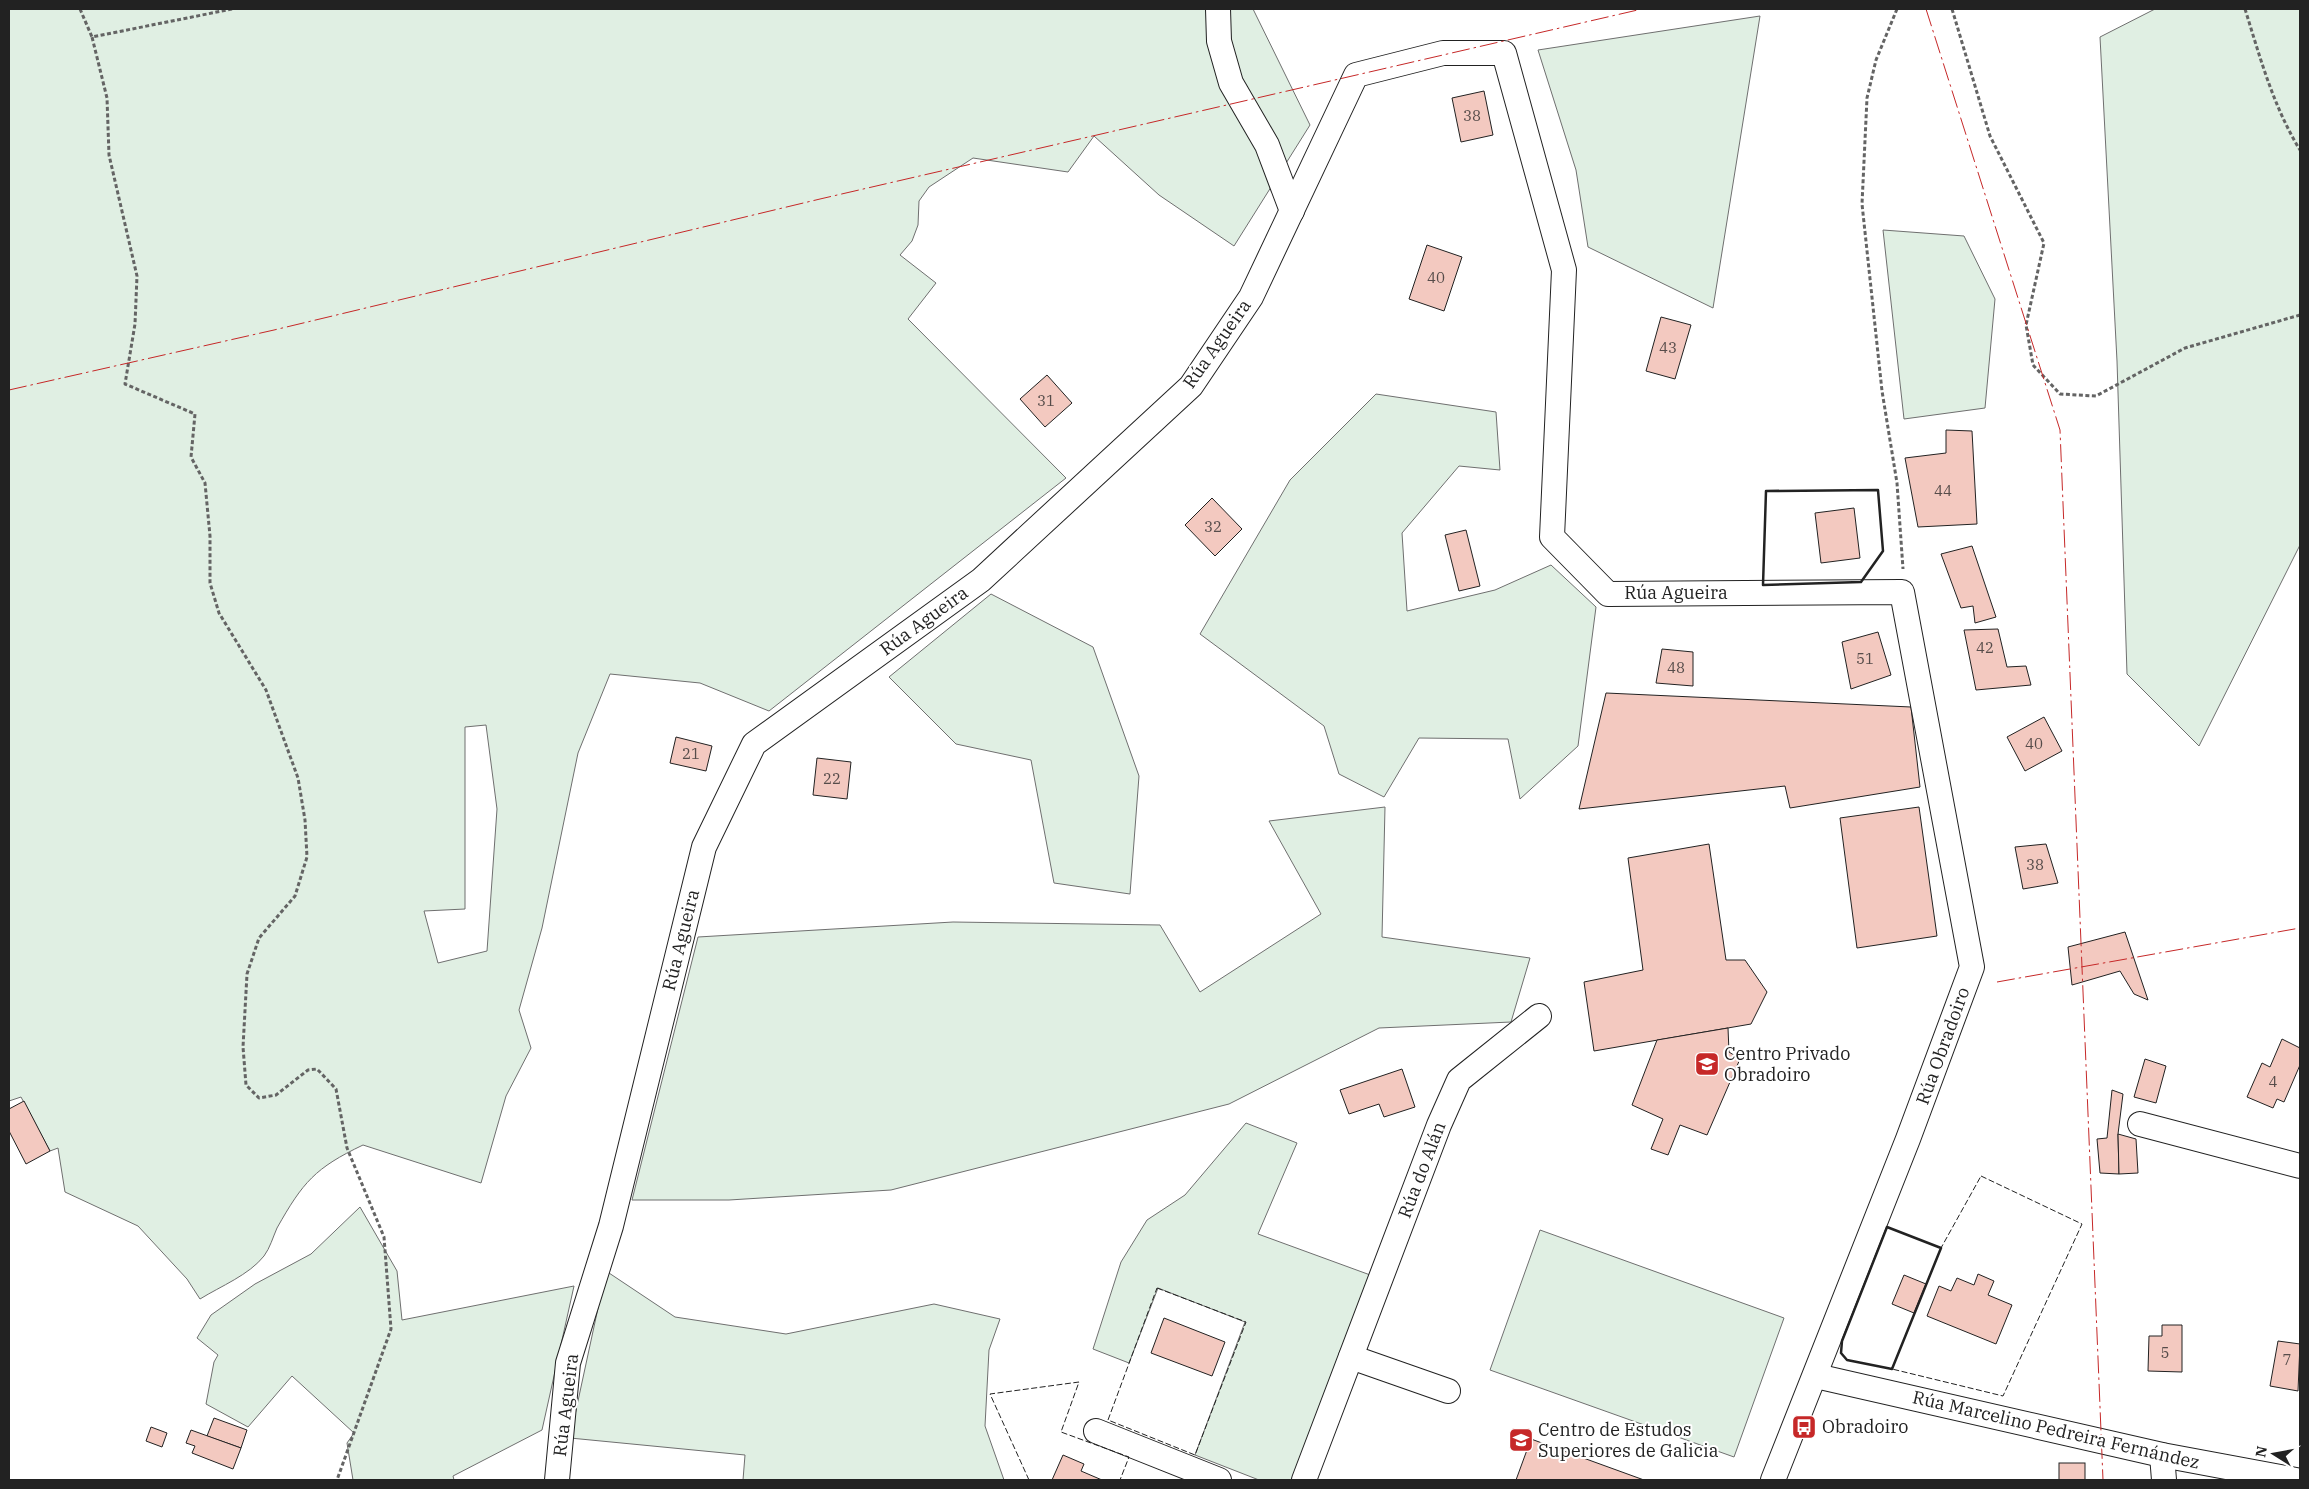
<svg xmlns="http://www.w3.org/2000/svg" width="2309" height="1489" viewBox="0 0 2309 1489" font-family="'IBM Plex Serif',serif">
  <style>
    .green { fill: #e0efe3; stroke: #6f6f6f; fill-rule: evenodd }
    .building { fill: #f3c9c0; stroke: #222 }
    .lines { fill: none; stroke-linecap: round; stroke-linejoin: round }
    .minor-casing { stroke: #222; stroke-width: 26 }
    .path { stroke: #646464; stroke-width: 3; stroke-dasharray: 4 2.5; stroke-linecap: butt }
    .minor { stroke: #fff; stroke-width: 24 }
    .fence { stroke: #222; stroke-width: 1; stroke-dasharray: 6 2.5; stroke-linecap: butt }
    .wall { stroke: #222; stroke-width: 2.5 }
    .power { stroke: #c62828; stroke-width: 1; stroke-dasharray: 18 4 2.5 4; stroke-linecap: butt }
    .labels { text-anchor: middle; stroke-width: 4; stroke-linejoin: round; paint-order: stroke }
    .number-label { font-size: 15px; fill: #564c4a }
    .street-label { font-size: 18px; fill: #222; stroke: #fff }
    .poi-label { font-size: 18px; fill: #222; stroke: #fff; text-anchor: start }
  </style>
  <rect width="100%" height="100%" fill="#fff"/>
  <!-- green -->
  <g class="green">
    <path d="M9,9H1253L1310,125L1234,246L1159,195L1094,136L1068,172L973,158L929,187L919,201L918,225L912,241L900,255L936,283L908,319L1066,478L769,711L700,683L610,674L578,753L542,928L519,1010L531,1048L506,1096L481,1183L363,1145C315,1168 303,1182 277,1228C273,1237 270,1248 264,1256C249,1275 221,1286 200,1299L187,1279L138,1226L65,1192L58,1148L50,1151L21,1097L9,1101ZM486,725L497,809L487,951L438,963L424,911L465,909V727Z"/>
    <path d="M2155,9H2300V545L2199,746L2127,674L2117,361L2100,37Z"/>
    <path d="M1760,16L1713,308L1588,247L1576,170L1538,50Z"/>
    <path d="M1883,230L1964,236L1995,299L1985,408L1904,419Z"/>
    <path d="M1376,394L1496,412L1500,470L1459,466L1402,533L1407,611L1495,590L1551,565L1596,607L1578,746L1520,799L1508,739L1419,738L1384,797L1339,774L1324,726L1200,634L1290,480Z"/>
    <path d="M991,594L1093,647L1139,776L1130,894L1054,883L1031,760L956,744L889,677Z"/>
    <path d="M1385,807L1382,937L1530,958L1511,1022L1379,1028L1229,1104L891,1190L729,1200H632L698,937L953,922L1160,925L1200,992L1321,914L1269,821Z"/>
    <path d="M1246,1123L1297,1143L1258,1234L1373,1276L1292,1480H1259L1195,1455L1245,1322L1158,1288L1129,1363L1093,1349L1121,1262L1147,1220L1185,1195Z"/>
    <path d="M360,1207L397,1271L402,1320L574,1286L542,1430L453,1476L454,1480H353L347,1443L354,1433L292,1376L248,1427L206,1404L214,1362L218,1355L197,1338L211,1315L255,1284L311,1254Z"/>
    <path d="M1540,1230L1784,1318L1734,1457L1490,1370Z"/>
    <path d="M606,1271L675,1317L786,1334L934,1304L1000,1319L989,1350L985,1426L1004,1480H743L745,1455L570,1438Z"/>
  </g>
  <!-- building -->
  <g class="building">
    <path d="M1484,91L1493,135L1461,142L1452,98Z"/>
    <path d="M1427,245L1462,257L1444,311L1409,299Z"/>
    <path d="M1661,317L1691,325L1675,379L1646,371Z"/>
    <path d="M1047,375L1072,403L1045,427L1020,399Z"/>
    <path d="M1946,430L1972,431L1977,524L1918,527L1905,458L1946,453Z"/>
    <path d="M1212,498L1242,529L1215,556L1185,525Z"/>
    <path d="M1854,508L1860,558L1821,563L1815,513Z"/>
    <path d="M1466,530L1480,586L1459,591L1445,535Z"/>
    <path d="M1972,546L1996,617L1975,623L1973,606L1961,608L1941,554Z"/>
    <path d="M1998,629L2007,667L2026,666L2031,685L1976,690L1964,630Z"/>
    <path d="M1878,632L1891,675L1851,689L1842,642Z"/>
    <path d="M1662,649L1693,652V686L1656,683Z"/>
    <path d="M1606,693L1911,707L1920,787L1790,808L1785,786L1579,809Z"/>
    <path d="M2044,717L2062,751L2025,771L2007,737Z"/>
    <path d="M676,737L712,746L706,771L670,763Z"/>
    <path d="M817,758L851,762L847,799L813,795Z"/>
    <path d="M1919,807L1937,936L1857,948L1840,818Z"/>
    <path d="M1709,844L1726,960H1745L1767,992L1751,1024L1594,1051L1584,982L1643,970L1628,858Z"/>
    <path d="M2046,844L2058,883L2023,889L2015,847Z"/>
    <path d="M2125,932L2148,1000L2134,994L2120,971L2072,985L2068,947Z"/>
    <path d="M1728,1028L1729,1052L1740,1059L1707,1135L1680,1125L1668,1155L1651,1149L1663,1119L1632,1105L1657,1040Z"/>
    <path d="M2282,1039L2300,1048V1065L2284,1102L2277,1099L2273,1108L2247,1097L2262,1063L2270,1067Z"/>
    <path d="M2145,1059L2166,1066L2156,1103L2134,1097Z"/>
    <path d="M1402,1069L1415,1107L1384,1117L1379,1104L1349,1114L1340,1090Z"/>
    <path d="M2112,1090L2123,1094L2118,1134L2119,1174L2100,1173L2097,1139L2107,1138Z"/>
    <path d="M24,1101L50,1151L26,1164L9,1131V1109Z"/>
    <path d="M2118,1134L2136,1139L2138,1173L2119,1174Z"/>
    <path d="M1978,1274L1994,1281L1988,1295L2012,1305L1996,1344L1927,1316L1939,1286L1951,1291L1957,1278L1974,1285Z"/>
    <path d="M1904,1275L1926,1284L1914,1313L1892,1304Z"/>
    <path d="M1164,1318L1225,1342L1212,1376L1151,1353Z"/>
    <path d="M2162,1325H2182V1372L2148,1371L2149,1336H2162Z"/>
    <path d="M2278,1341L2300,1344L2298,1391L2270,1386Z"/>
    <path d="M214,1418L247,1430L241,1448L207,1436Z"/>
    <path d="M151,1427L167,1433L162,1447L146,1441Z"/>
    <path d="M191,1430L241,1448L233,1469L192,1453L195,1446L186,1443Z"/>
    <path d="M1531,1439L1644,1480H1516Z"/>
    <path d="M1063,1455L1084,1464L1081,1471L1102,1480H1052Z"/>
    <rect x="2059" y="1463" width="26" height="17"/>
  </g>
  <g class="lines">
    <defs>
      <g id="minor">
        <path d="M1218,9L1219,41L1231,83L1267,145L1292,211"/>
        <path d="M2140,1124L2300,1166"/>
        <path d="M1351,1357L1448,1391"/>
        <path d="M1816,1376L2162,1455L2296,1480"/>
        <path d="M1096,1431L1219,1480"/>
        <path d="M2162,1455L2164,1480"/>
        <path d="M557,1480L568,1363L611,1226L704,847L754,744L981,580L1191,386L1251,297L1356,75L1443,53H1504L1564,270L1552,537L1608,594L1902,592L1972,967L1908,1139L1773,1480"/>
        <path d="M1304,1480L1439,1125L1459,1080L1539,1016"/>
      </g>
    </defs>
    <!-- minor casing -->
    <use href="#minor" class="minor-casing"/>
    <!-- path -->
    <g class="path">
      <path d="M80,9L92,37"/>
      <path d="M232,9L92,37L107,98L109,155L137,276L135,324L125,384L195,414L191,457L205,483L210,536V583L219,613L266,690L298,778L305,820L307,857L295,896L259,938L247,974L243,1047L246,1085L259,1098L276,1095L308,1070L317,1069L336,1089L347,1148L384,1237L391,1329L337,1480"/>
      <path d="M1897,9L1876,60L1867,98L1862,204L1882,391L1897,483L1903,569"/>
      <path d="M1952,9L1990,136L2044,243L2026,325L2033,365L2060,394L2096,396L2185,348L2300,315"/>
      <path d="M2245,9C2260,57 2273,106 2300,150"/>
    </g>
    <!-- minor -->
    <use href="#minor" class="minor"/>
    <!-- fence -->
    <g class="fence">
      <path d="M1981,1176L2082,1224L2003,1396L1892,1369L1941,1248Z"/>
      <path d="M1157,1288L1246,1322L1195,1455L1108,1420Z"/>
      <path d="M1029,1480L990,1394L1079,1382L1061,1432L1129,1457L1120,1480"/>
    </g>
    <!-- wall -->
    <g class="wall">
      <path d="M1878,490L1883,551L1861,582L1763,585L1766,491Z"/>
      <path d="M1887,1227L1941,1248L1892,1369L1847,1360L1841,1353L1842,1341Z"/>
    </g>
    <!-- power -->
    <g class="power">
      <path d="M1926,9L2060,430L2103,1480"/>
      <path d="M9,390L274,330L820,199L1642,9"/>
      <path d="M1997,982L2300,928"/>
    </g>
  </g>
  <!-- icons -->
  <defs>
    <symbol id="university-square" viewBox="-11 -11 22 22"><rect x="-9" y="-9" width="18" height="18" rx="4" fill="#c62828" stroke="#fff"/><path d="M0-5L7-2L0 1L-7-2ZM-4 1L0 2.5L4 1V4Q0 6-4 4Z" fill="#fff"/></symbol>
    <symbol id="bus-square" viewBox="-11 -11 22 22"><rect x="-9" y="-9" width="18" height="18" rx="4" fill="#c62828" stroke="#fff"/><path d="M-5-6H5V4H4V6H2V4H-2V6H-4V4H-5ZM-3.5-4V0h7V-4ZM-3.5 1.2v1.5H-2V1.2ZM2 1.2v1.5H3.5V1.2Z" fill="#fff"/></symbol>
  </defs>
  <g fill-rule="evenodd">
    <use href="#university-square" x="1693" y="1050" width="28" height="28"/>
    <use href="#bus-square" x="1790" y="1413" width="28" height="28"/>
    <use href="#university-square" x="1507" y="1426" width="28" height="28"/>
  </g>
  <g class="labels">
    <!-- number labels -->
    <g class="number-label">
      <text x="1472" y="121">38</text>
      <text x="1436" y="283">40</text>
      <text x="1668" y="353">43</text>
      <text x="1046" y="406">31</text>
      <text x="1943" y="496">44</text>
      <text x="1213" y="532">32</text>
      <text x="1985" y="653">42</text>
      <text x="1865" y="664">51</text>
      <text x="1676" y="673">48</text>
      <text x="2034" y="749">40</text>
      <text x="691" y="759">21</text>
      <text x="832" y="784">22</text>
      <text x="2035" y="870">38</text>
      <text x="2273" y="1087">4</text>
      <text x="2165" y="1358">5</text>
      <text x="2287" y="1365">7</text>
    </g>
    <!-- street labels -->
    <g class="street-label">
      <text transform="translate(1217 344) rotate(-55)" y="6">Rúa Agueira</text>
      <text x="1676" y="599">Rúa Agueira</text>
      <text transform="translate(924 621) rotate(-36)" y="6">Rúa Agueira</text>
      <text transform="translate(681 940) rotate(-76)" y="6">Rúa Agueira</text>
      <text transform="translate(1943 1046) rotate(-70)" y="6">Rúa Obradoiro</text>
      <text transform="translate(1422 1170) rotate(-69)" y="6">Rúa do Alán</text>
      <text transform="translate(566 1405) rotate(-83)" y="6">Rúa Agueira</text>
      <text transform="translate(2056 1430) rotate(13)" y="6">Rúa Marcelino Pedreira Fernández</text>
    </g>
    <!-- poi labels -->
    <g class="poi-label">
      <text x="1724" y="1060">Centro Privado<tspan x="1724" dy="21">Obradoiro</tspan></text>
      <text x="1822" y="1433">Obradoiro</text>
      <text x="1538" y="1436">Centro de Estudos<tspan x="1538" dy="21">Superiores de Galicia</tspan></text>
    </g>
  </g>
  <!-- border -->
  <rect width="2309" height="1489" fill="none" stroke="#222222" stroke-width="20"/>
  <!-- north arrow -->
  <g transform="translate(2274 1454) rotate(281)" stroke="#ffffff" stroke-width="4" paint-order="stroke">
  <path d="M0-4L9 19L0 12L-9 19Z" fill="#222222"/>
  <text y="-8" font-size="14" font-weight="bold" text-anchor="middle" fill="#222222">N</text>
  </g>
</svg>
